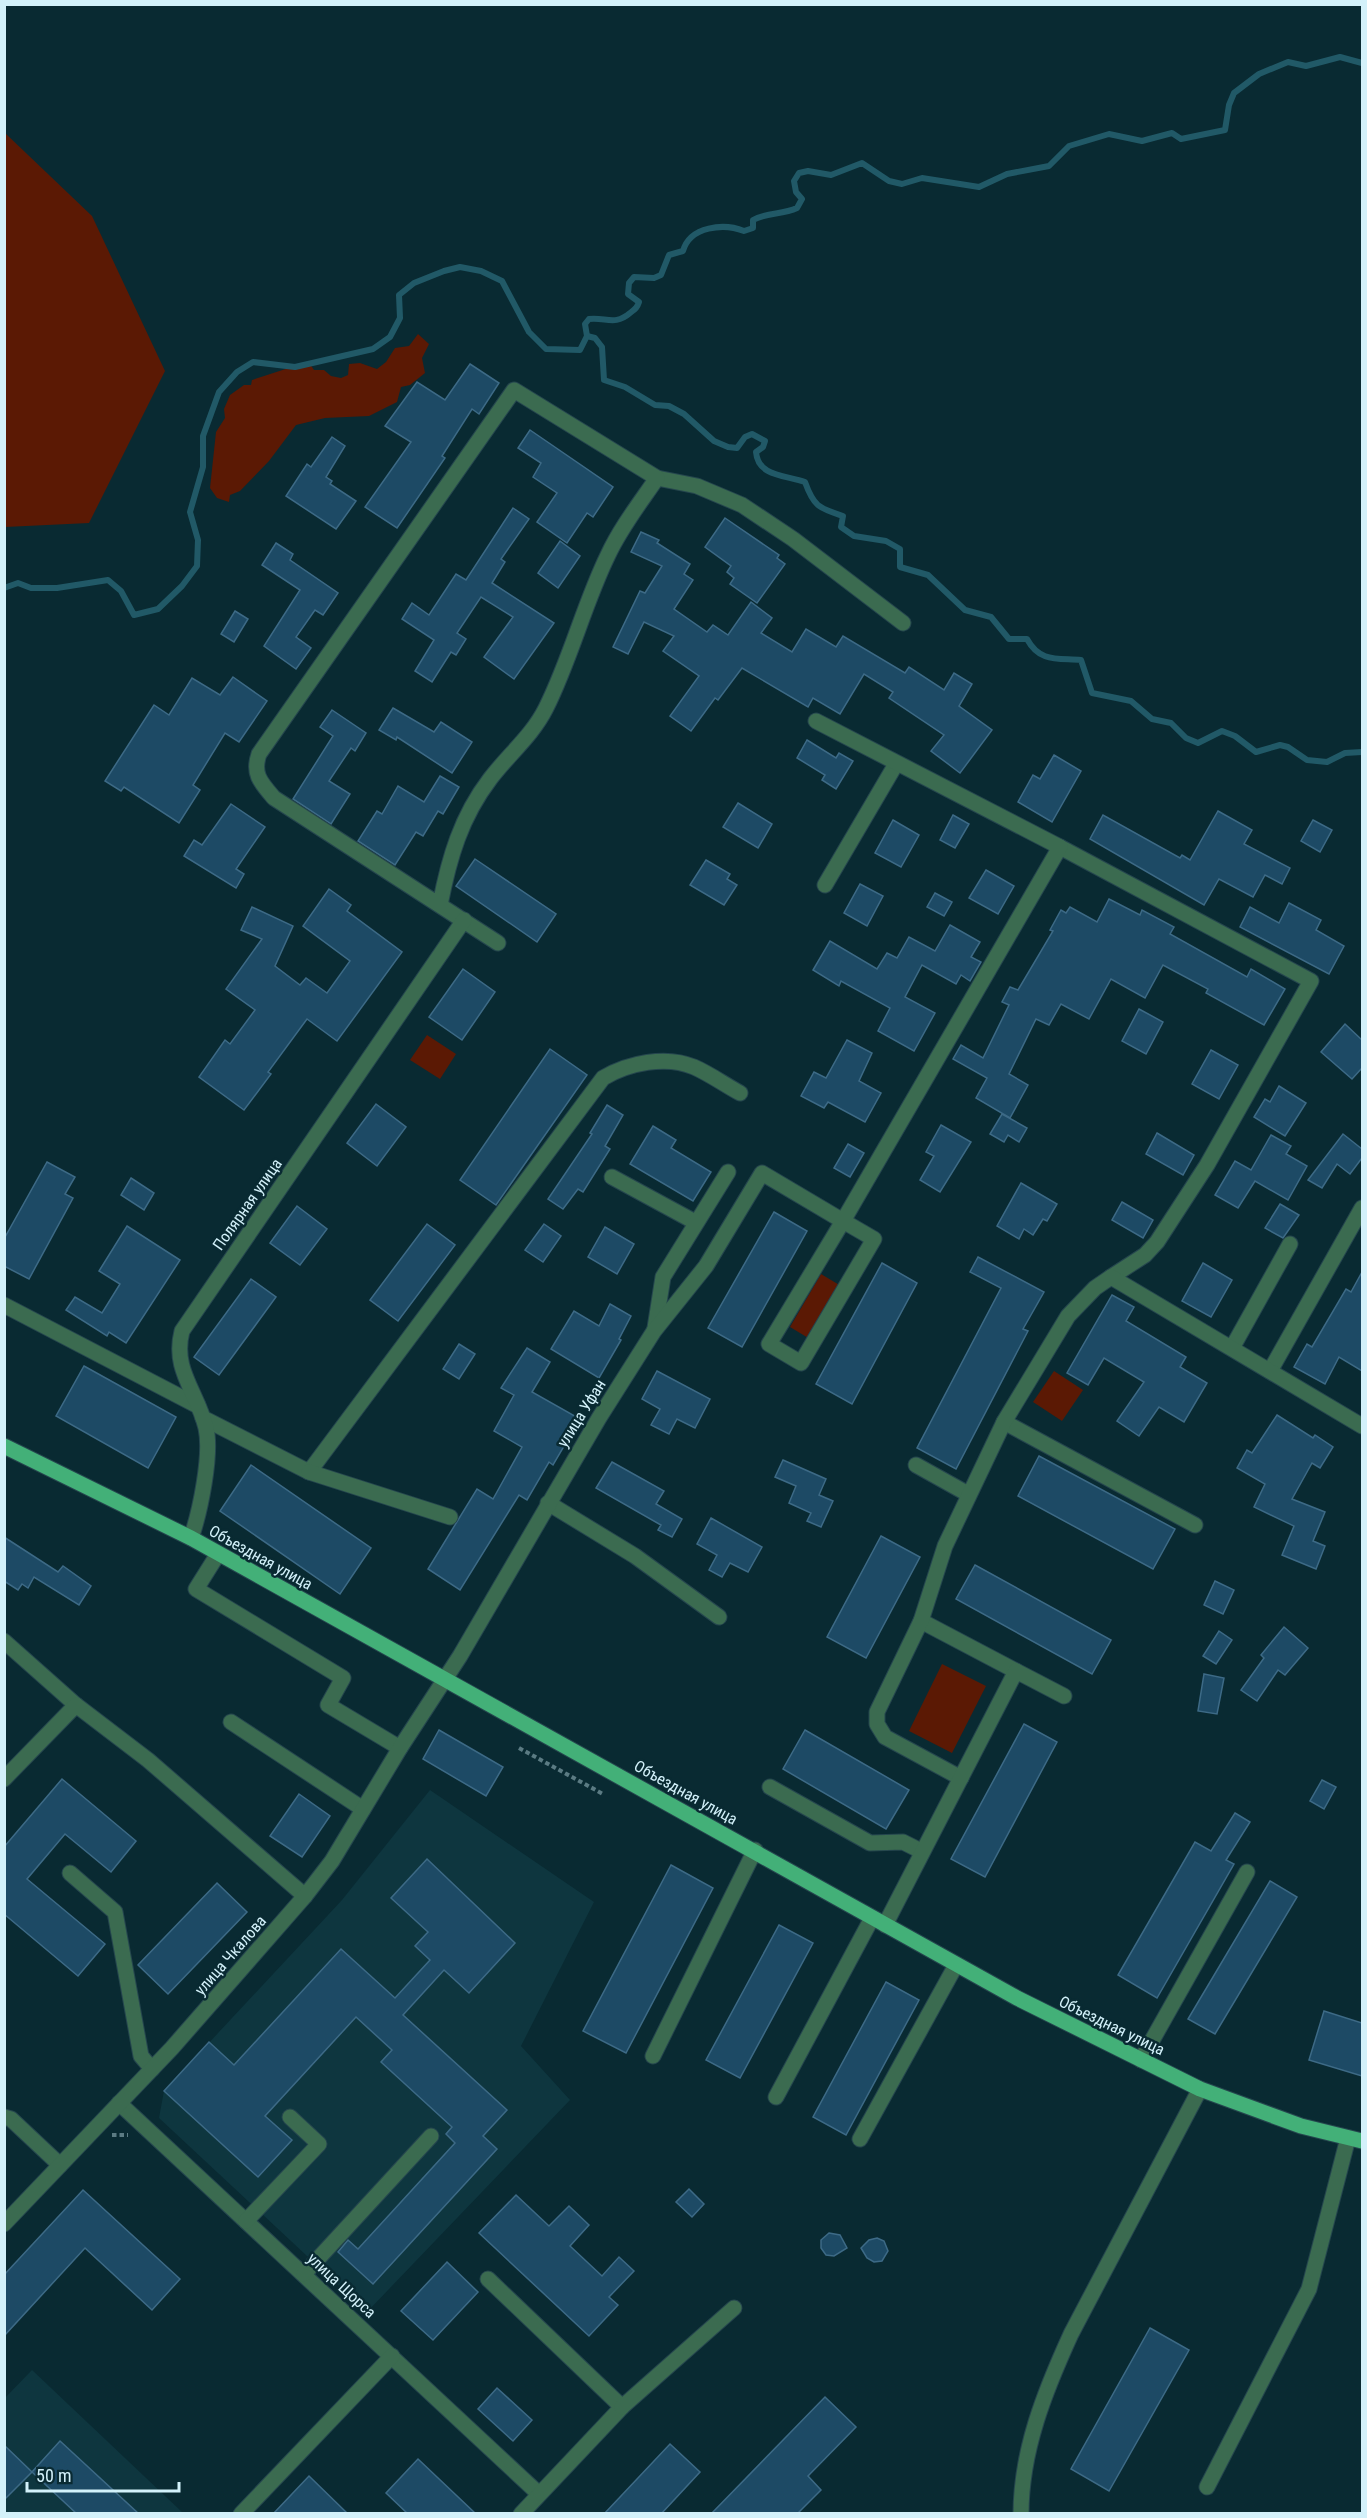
<svg xmlns="http://www.w3.org/2000/svg" width="1367" height="2518" viewBox="0 0 1367 2518" font-family="'Roboto Condensed',sans-serif">
  <style>
    .built { fill: #0e363f }
    .green { fill: #5b1904 }
    .lines { fill: none; stroke-linecap: round; stroke-linejoin: round }
    .stream { stroke: #215967; stroke-width: 6 }
    .building { fill: #1d4a65; stroke: #3d6a86; stroke-width: 1.5 }
    .minor-casing { stroke: #25464e; stroke-width: 17 }
    .major-casing { stroke: #25464e; stroke-width: 17 }
    .path { stroke: #5b7b83; stroke-width: 4; stroke-dasharray: 4.5 3; stroke-linecap: butt }
    .minor { stroke: #3b6b50; stroke-width: 15 }
    .major { stroke: #43b078; stroke-width: 15 }
    .labels { text-anchor: middle; stroke-width: 5; stroke-linejoin: round; paint-order: stroke }
    .street-label { font-size: 16px; fill: #d3f1fa; stroke: #092a32 }
  </style>
  <rect width="100%" height="100%" fill="#092a32"/>
  <!-- built -->
  <g class="built">
    <path d="M430,1790L594,1902L521,2046L570,2100L367,2312L159,2118L164,2091L342,1900Z"/>
    <path d="M32,2370L183,2513H5L4,2399Z"/>
  </g>
  <!-- green -->
  <g class="green">
    <path d="M5,133L92,216L165,371L89,523L5,527Z"/>
    <path d="M418,334L429,344L422,358L425,373L410,385L401,387L397,402L369,416L325,418L296,425L269,461L240,491L230,495L229,502L217,498L210,488L216,432L225,418L224,409L230,395L244,385H251L252,380L301,364H310L314,370H324L331,376L341,378L348,375L349,364L360,363L377,369L386,362L395,348L409,346Z"/>
    <path d="M427,1035L456,1054L440,1079L410,1060Z"/>
    <path d="M821,1274L841,1286L810,1339L790,1327Z"/>
    <path d="M1054,1371L1083,1390L1062,1421L1033,1402Z"/>
    <path d="M942,1664L986,1686L952,1753L909,1731Z"/>
  </g>
  <g class="lines">
    <!-- stream -->
    <g class="stream">
      <path d="M587,336L595,338L602,347L604,380L625,387L655,405L669,406L684,414L714,441L728,447L737,448L745,437L752,434L765,441L763,447L756,452C758,477 786,475 805,482C814,507 819,508 843,516L841,527L854,536L886,541L900,549V567L928,575L965,610L991,617L1009,639H1027C1040,663 1058,658 1081,660L1092,693L1131,701L1152,719L1171,723L1186,738L1198,743L1222,731L1235,736L1256,752L1280,745L1288,747L1307,760L1327,762L1345,753L1362,752"/>
      <path d="M4,588L18,583L31,588H57L108,580L121,591L134,615L158,609L182,586L197,566L198,540L190,512L203,467V436L219,392L237,372L253,362L295,367L373,349L390,337L400,318L399,295L414,283L444,271L460,267L481,271L502,281L529,332L546,349L580,350L587,336L585,324L589,319C606,317 615,326 630,313C635,309 637,308 639,302L628,294L629,283L634,277L654,278L661,275L669,255L683,251C690,226 724,223 744,231L753,228V220C767,212 782,215 797,208L802,199L796,192L794,181L799,173L808,171L831,175L862,163L889,181L902,184L922,178L979,187L1007,174L1049,166L1069,146L1109,134L1142,141L1172,133L1181,139L1225,130L1229,105L1234,93L1259,74L1288,62L1306,66L1340,57L1362,63"/>
    </g>
  </g>
  <!-- building -->
  <g class="building">
    <path d="M470,364L499,383L479,414L472,409L442,456L445,458L397,528L365,507L411,442L385,426L417,382L445,400Z"/>
    <path d="M530,430L613,487L593,517L587,513L567,543L537,522L557,493L533,477L541,463L518,448Z"/>
    <path d="M332,437L345,446L326,477L332,481L330,484L356,501L336,529L286,496L307,464L311,467Z"/>
    <path d="M513,508L529,519L501,559L505,562L492,583L554,623L514,679L484,657L513,617L481,597L457,633L466,639L456,655L451,652L432,682L415,671L434,640L402,619L412,603L429,615L456,574L466,580Z"/>
    <path d="M725,518L779,555L777,558L785,564L757,603L730,584L734,578L727,572L731,566L705,547Z"/>
    <path d="M641,532L659,540L657,543L690,564L684,574L693,580L674,609L707,632L713,625L728,635L751,602L772,618L761,633L792,652L806,629L836,647L843,636L905,673L909,667L944,690L954,673L972,684L959,706L992,730L960,773L931,751L944,735L889,698L893,692L864,674L840,714L813,698L808,707L742,668L718,700L715,698L691,731L670,716L699,676L663,651L674,636L644,622L628,654L613,647L640,591L645,593L662,566L631,552Z"/>
    <path d="M560,541L580,556L558,588L538,573Z"/>
    <path d="M276,543L293,554L290,560L338,593L323,615L315,610L296,637L311,648L296,669L264,646L300,590L262,565Z"/>
    <path d="M235,611L248,619L234,642L221,634Z"/>
    <path d="M233,677L267,701L239,742L225,733L193,785L200,790L179,823L124,787L121,791L105,781L154,705L169,715L192,678L220,695Z"/>
    <path d="M393,708L434,732L441,722L472,742L452,773L397,737L396,740L379,730Z"/>
    <path d="M332,710L366,733L355,751L351,748L329,781L350,794L331,824L293,799L333,736L320,727Z"/>
    <path d="M807,740L836,758L839,753L853,761L836,789L822,780L825,775L797,758Z"/>
    <path d="M1054,755L1081,771L1052,822L1018,802L1033,775L1040,779Z"/>
    <path d="M440,776L459,787L443,814L438,811L423,836L416,832L395,865L358,841L377,811L382,814L398,786L424,802Z"/>
    <path d="M738,803L772,824L758,848L723,827Z"/>
    <path d="M231,804L265,827L236,869L244,874L236,888L184,856L194,840L202,845Z"/>
    <path d="M1218,811L1252,830L1244,844L1290,868L1282,884L1265,875L1253,897L1219,879L1204,905L1090,839L1103,815L1180,858L1182,855L1190,860Z"/>
    <path d="M953,815L969,824L955,848L940,840Z"/>
    <path d="M893,820L919,835L901,867L875,853Z"/>
    <path d="M1313,820L1332,830L1320,852L1301,841Z"/>
    <path d="M475,859L556,914L537,942L456,886Z"/>
    <path d="M706,860L730,874L727,879L737,885L724,905L690,885Z"/>
    <path d="M986,870L1014,886L998,914L969,898Z"/>
    <path d="M860,884L883,896L867,926L844,913Z"/>
    <path d="M329,889L351,905L347,911L402,952L337,1041L307,1019L268,1072L271,1074L244,1110L199,1077L225,1040L230,1044L255,1010L226,989L262,939L241,930L252,907L293,926L275,966L300,985L306,978L327,993L350,961L303,926Z"/>
    <path d="M935,893L952,902L944,916L927,907Z"/>
    <path d="M1109,899L1140,915L1142,910L1174,927L1170,934L1247,977L1251,969L1285,989L1264,1025L1206,993L1208,989L1163,965L1145,998L1111,979L1089,1019L1061,1004L1049,1025L1036,1019L1009,1074L1028,1085L1010,1118L976,1098L987,1078L953,1059L961,1045L983,1058L1009,1005L1002,1002L1010,987L1018,990L1053,931L1050,930L1061,910L1066,913L1070,907L1097,922Z"/>
    <path d="M1289,903L1321,920L1316,930L1344,946L1329,974L1240,927L1250,907L1279,923Z"/>
    <path d="M950,925L980,942L971,957L981,962L970,981L961,975L956,984L922,965L905,997L935,1013L914,1051L878,1031L890,1008L841,981L839,986L813,970L830,941L877,969L887,953L897,958L909,937L935,951Z"/>
    <path d="M463,969L495,992L462,1040L429,1017Z"/>
    <path d="M1139,1009L1163,1022L1146,1054L1122,1041Z"/>
    <path d="M1345,1024L1362,1040V1068L1352,1079L1321,1052Z"/>
    <path d="M847,1040L872,1053L859,1081L881,1093L865,1122L828,1102L824,1108L801,1096L814,1072L826,1078Z"/>
    <path d="M550,1049L587,1075L496,1205L460,1180Z"/>
    <path d="M1211,1050L1238,1065L1219,1099L1192,1084Z"/>
    <path d="M1279,1086L1306,1103L1285,1136L1254,1117L1265,1099L1270,1102Z"/>
    <path d="M376,1104L406,1127L377,1166L347,1143Z"/>
    <path d="M607,1105L623,1115L605,1146L610,1149L583,1192L578,1189L563,1209L548,1199L592,1134L590,1133Z"/>
    <path d="M1002,1114L1027,1128L1019,1142L1008,1135L1004,1142L990,1134Z"/>
    <path d="M941,1125L971,1142L940,1192L920,1180L934,1156L926,1152Z"/>
    <path d="M653,1126L676,1140L671,1148L711,1172L693,1201L630,1164Z"/>
    <path d="M1157,1133L1194,1155L1183,1175L1146,1154Z"/>
    <path d="M1343,1134L1362,1149V1158L1350,1174L1337,1164L1322,1188L1308,1180Z"/>
    <path d="M1271,1135L1291,1146L1286,1154L1307,1166L1288,1200L1255,1181L1238,1208L1215,1195L1235,1161L1251,1170Z"/>
    <path d="M848,1144L864,1153L850,1177L834,1168Z"/>
    <path d="M47,1162L75,1177L65,1194L73,1198L29,1279L4,1266V1239Z"/>
    <path d="M131,1178L154,1193L144,1210L121,1195Z"/>
    <path d="M1021,1183L1057,1204L1047,1221L1043,1219L1033,1235L1024,1229L1019,1239L997,1226Z"/>
    <path d="M1122,1202L1153,1220L1143,1238L1112,1220Z"/>
    <path d="M1280,1204L1299,1215L1283,1238L1265,1228Z"/>
    <path d="M297,1206L327,1229L300,1265L270,1243Z"/>
    <path d="M774,1212L807,1231L742,1347L708,1328Z"/>
    <path d="M427,1224L455,1245L398,1321L370,1300Z"/>
    <path d="M544,1224L561,1236L543,1262L525,1250Z"/>
    <path d="M127,1226L180,1260L126,1343L109,1332L107,1336L66,1310L75,1297L102,1313L120,1284L99,1271Z"/>
    <path d="M605,1227L634,1244L617,1274L588,1257Z"/>
    <path d="M978,1257L1044,1292L1023,1329L1028,1331L956,1469L917,1448L1001,1288L970,1272Z"/>
    <path d="M882,1263L917,1283L852,1404L816,1384Z"/>
    <path d="M1203,1263L1232,1280L1211,1317L1182,1301Z"/>
    <path d="M1362,1272V1371L1339,1357L1325,1384L1294,1367L1307,1344L1312,1347L1346,1289L1351,1292Z"/>
    <path d="M251,1279L276,1297L219,1375L194,1357Z"/>
    <path d="M1112,1295L1134,1307L1126,1321L1186,1357L1180,1367L1207,1383L1184,1422L1159,1407L1139,1436L1117,1421L1144,1382L1104,1358L1088,1385L1067,1373Z"/>
    <path d="M610,1304L631,1316L619,1339L621,1340L599,1378L551,1349L574,1311L599,1326Z"/>
    <path d="M459,1344L475,1354L459,1379L443,1369Z"/>
    <path d="M527,1348L550,1362L532,1392L580,1419L553,1465L549,1462L527,1500L519,1495L460,1590L428,1569L477,1489L493,1499L522,1447L494,1431L514,1395L501,1388Z"/>
    <path d="M84,1366L176,1417L148,1468L56,1416Z"/>
    <path d="M657,1371L710,1399L695,1428L677,1419L669,1434L651,1425L660,1409L642,1399Z"/>
    <path d="M1277,1415L1313,1438L1315,1435L1333,1447L1320,1468L1312,1463L1292,1499L1325,1512L1313,1541L1325,1546L1316,1569L1282,1555L1294,1526L1254,1507L1265,1484L1237,1468L1247,1450L1252,1453Z"/>
    <path d="M1039,1456L1175,1529L1153,1569L1018,1496Z"/>
    <path d="M783,1460L826,1479L819,1495L833,1501L821,1527L807,1521L811,1513L789,1503L796,1486L775,1477Z"/>
    <path d="M612,1462L664,1491L656,1504L682,1519L672,1537L658,1530L661,1525L596,1488Z"/>
    <path d="M251,1465L371,1548L340,1594L220,1511Z"/>
    <path d="M711,1518L762,1547L748,1572L730,1563L722,1577L709,1570L717,1555L697,1544Z"/>
    <path d="M881,1536L920,1557L866,1658L827,1637Z"/>
    <path d="M4,1537L58,1572L63,1566L91,1586L79,1605L34,1577L28,1588L22,1584L18,1590L4,1581Z"/>
    <path d="M975,1565L1111,1640L1092,1674L956,1599Z"/>
    <path d="M1215,1581L1234,1590L1223,1614L1204,1605Z"/>
    <path d="M1284,1627L1308,1648L1285,1675L1278,1670L1257,1701L1241,1690L1264,1658L1261,1655Z"/>
    <path d="M1219,1631L1232,1640L1216,1664L1203,1656Z"/>
    <path d="M1204,1674L1224,1678L1217,1714L1198,1711Z"/>
    <path d="M1024,1724L1057,1742L985,1877L951,1859Z"/>
    <path d="M439,1730L503,1767L486,1796L423,1759Z"/>
    <path d="M805,1730L909,1790L886,1829L783,1769Z"/>
    <path d="M62,1779L136,1841L111,1872L65,1834L27,1879L105,1944L78,1976L4,1914V1847Z"/>
    <path d="M1322,1780L1336,1787L1324,1809L1310,1801Z"/>
    <path d="M299,1794L330,1816L302,1857L270,1836Z"/>
    <path d="M1235,1813L1250,1822L1226,1860L1234,1864L1157,1998L1118,1975L1195,1842L1211,1851Z"/>
    <path d="M427,1859L515,1943L469,1993L444,1970L403,2015L507,2110L483,2136L497,2149L373,2284L338,2252L348,2240L358,2249L455,2143L446,2134L452,2127L381,2062L392,2050L356,2017L265,2116L292,2140L258,2177L164,2091L209,2042L234,2065L341,1949L395,1998L430,1960L415,1946L428,1932L391,1898Z"/>
    <path d="M671,1865L713,1888L626,2053L583,2031Z"/>
    <path d="M1270,1881L1297,1897L1215,2034L1188,2019Z"/>
    <path d="M217,1883L247,1912L168,1994L138,1965Z"/>
    <path d="M779,1925L813,1943L740,2078L706,2060Z"/>
    <path d="M886,1982L919,2000L846,2135L813,2117Z"/>
    <path d="M1324,2011L1362,2023V2076L1309,2060Z"/>
    <path d="M689,2189L704,2204L692,2217L676,2202Z"/>
    <path d="M83,2190L180,2279L152,2310L85,2248L4,2336V2275Z"/>
    <path d="M516,2195L549,2226L569,2206L589,2225L570,2246L602,2276L619,2257L634,2271L609,2297L618,2305L589,2336L479,2233Z"/>
    <path d="M829,2233L840,2235L847,2248L834,2256L826,2255L821,2248V2240Z"/>
    <path d="M877,2238L884,2241L888,2251L882,2261L874,2262L867,2258L861,2248L869,2240Z"/>
    <path d="M447,2262L478,2292L433,2340L401,2311Z"/>
    <path d="M1150,2328L1189,2350L1109,2491L1071,2469Z"/>
    <path d="M497,2388L532,2420L513,2441L478,2409Z"/>
    <path d="M825,2397L856,2427L808,2476L821,2490L797,2514H711Z"/>
    <path d="M60,2441L139,2514H77L32,2472Z"/>
    <path d="M670,2444L700,2472L661,2514H604Z"/>
    <path d="M4,2445L32,2472L4,2500Z"/>
    <path d="M418,2459L476,2514H408L386,2493Z"/>
    <path d="M309,2476L348,2514H273Z"/>
  </g>
  <g class="lines">
    <defs>
      <g id="minor">
        <path d="M657,478L697,486L742,505L793,539L903,623"/>
        <path d="M1060,847L1311,981L1207,1165L1157,1242L1145,1255L1111,1277"/>
        <path d="M825,885L896,764"/>
        <path d="M440,905C449,858 461,817 490,779C509,754 532,736 546,708C571,658 584,604 608,555C621,527 640,503 657,478L514,390L259,754C252,774 261,783 274,798L498,943"/>
        <path d="M612,1177L695,1222"/>
        <path d="M4,1305L198,1406"/>
        <path d="M655,1328L663,1277L728,1172"/>
        <path d="M1232,1348L1290,1244"/>
        <path d="M1270,1371L1362,1208"/>
        <path d="M203,1418L309,1472L603,1078C628,1063 666,1055 694,1067C710,1074 725,1085 740,1093"/>
        <path d="M1004,1422L1195,1525"/>
        <path d="M916,1465L968,1494"/>
        <path d="M309,1472L450,1517"/>
        <path d="M548,1503L635,1556L719,1617"/>
        <path d="M191,1538C200,1512 212,1455 206,1428C197,1391 172,1370 182,1331L464,920"/>
        <path d="M218,1554L196,1589L343,1678L328,1705L400,1748"/>
        <path d="M921,1621L1016,1671"/>
        <path d="M4,1641L76,1705"/>
        <path d="M231,1722L363,1809"/>
        <path d="M961,1778L885,1737L877,1724V1712L921,1621L945,1546L1004,1422L1068,1316L1095,1288L1111,1277L1362,1426"/>
        <path d="M4,1779L76,1705L148,1760L305,1896"/>
        <path d="M770,1787L870,1843L903,1842L921,1851"/>
        <path d="M70,1873L115,1912L141,2056L152,2069"/>
        <path d="M885,1925L1016,1671L1064,1696"/>
        <path d="M653,2056L755,1850"/>
        <path d="M1141,2060L1247,1872"/>
        <path d="M776,2097L872,1918"/>
        <path d="M119,2103L539,2494"/>
        <path d="M4,2117L11,2119L60,2165"/>
        <path d="M860,2139L956,1965"/>
        <path d="M246,2221L319,2144L290,2117"/>
        <path d="M4,2224L172,2048L305,1896L332,1861L400,1748L460,1656L599,1418L654,1331L706,1266L762,1173L843,1221L769,1344L801,1363L874,1239L843,1221L1060,847L816,721"/>
        <path d="M304,2274L431,2136"/>
        <path d="M488,2279L622,2407L521,2514"/>
        <path d="M622,2407L734,2308"/>
        <path d="M1207,2487L1309,2289L1348,2138"/>
        <path d="M241,2514L392,2356"/>
        <path d="M1021,2514C1021,2450 1045,2391 1071,2334L1200,2089"/>
      </g>
      <path id="major" d="M4,1446L191,1538L1017,1998L1200,2089L1301,2126L1362,2141"/>
    </defs>
    <!-- minor casing -->
    <use href="#minor" class="minor-casing"/>
    <!-- major casing -->
    <use href="#major" class="major-casing"/>
    <!-- path -->
    <g class="path">
      <path d="M519,1748L603,1794"/>
      <path d="M112,2135H128"/>
    </g>
    <!-- minor -->
    <use href="#minor" class="minor"/>
    <!-- major -->
    <use href="#major" class="major"/>
  </g>
  <g class="labels">
    <!-- street labels -->
    <g class="street-label">
      <text transform="translate(247 1204) rotate(-55)" y="6">Полярная улица</text>
      <text transform="translate(581 1413) rotate(-58)" y="6">улица Уфан</text>
      <text transform="translate(261 1557) rotate(29)" y="6">Объездная улица</text>
      <text transform="translate(686 1792) rotate(29)" y="6">Объездная улица</text>
      <text transform="translate(230 1955) rotate(-49)" y="6">улица Чкалова</text>
      <text transform="translate(1112 2025) rotate(26)" y="6">Объездная улица</text>
      <text transform="translate(342 2285) rotate(43)" y="6">улица Щорса</text>
    </g>
  </g>
  <!-- border -->
  <rect width="1367" height="2518" fill="none" stroke="#d3f1fa" stroke-width="12"/>
  <!-- scale -->
  <path d="M27 2482v9h152v-9" fill="none" stroke="#d3f1fa" stroke-width="3"/>
  <text x="36" y="2482" font-size="18" fill="#d3f1fa" stroke="#092a32" stroke-width="4.5" paint-order="stroke">50 m</text>
</svg>
